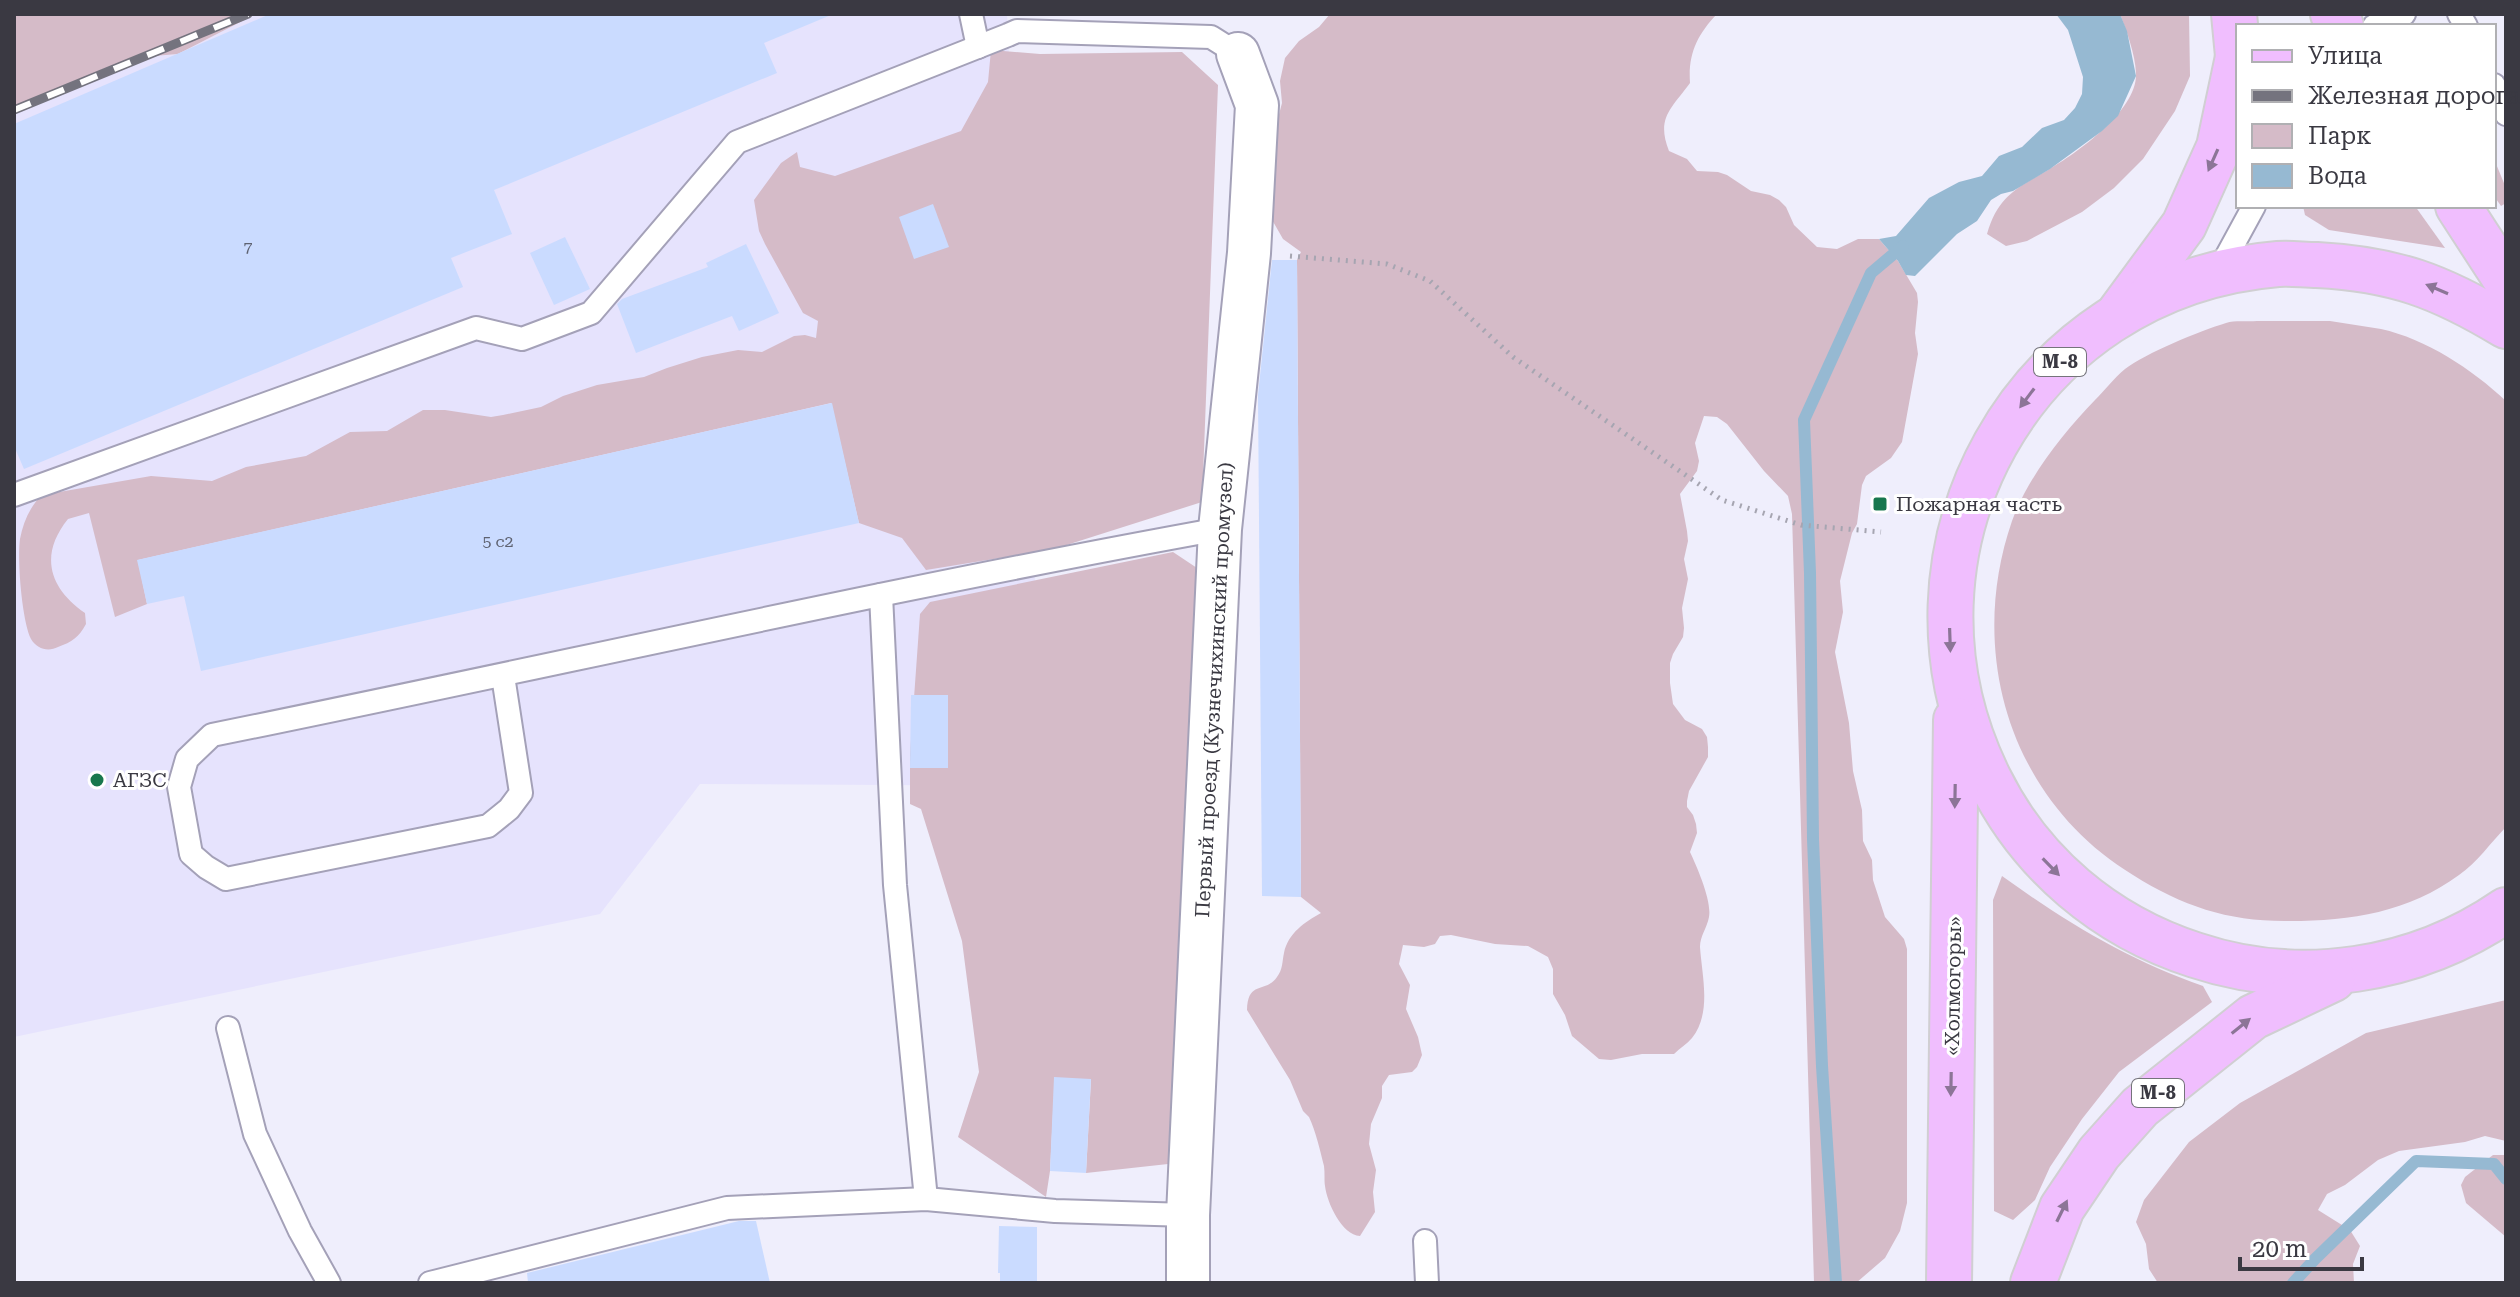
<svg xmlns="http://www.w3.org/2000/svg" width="2520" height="1297" viewBox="0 0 2520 1297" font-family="'Roboto Serif',serif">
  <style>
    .built { fill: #e6e3fd }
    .green { fill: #d5bbc8 }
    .water { fill: #96b9d2 }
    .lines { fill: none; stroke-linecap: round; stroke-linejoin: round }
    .stream { stroke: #96b9d2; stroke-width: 12 }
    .building { fill: #cadbff }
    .lane-casing { stroke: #a4a1b8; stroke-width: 26 }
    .street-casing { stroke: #a4a1b8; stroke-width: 46 }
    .primary-casing { stroke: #d0cfd2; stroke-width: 48 }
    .path { stroke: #a6a5b1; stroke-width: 5; stroke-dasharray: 2 6; stroke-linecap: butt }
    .lane { stroke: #fff; stroke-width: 22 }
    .street { stroke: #fff; stroke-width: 42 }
    .primary { stroke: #f0befe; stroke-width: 44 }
    .rail-casing { stroke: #74737e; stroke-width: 9 }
    .rail { stroke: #fff; stroke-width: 6; stroke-dasharray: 18; stroke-linecap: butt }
    .oneway { fill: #8c7597 }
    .poi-dot { fill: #18774d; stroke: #fff; stroke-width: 3 }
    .labels { text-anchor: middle; stroke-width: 6; stroke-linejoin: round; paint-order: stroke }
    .number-label { font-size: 16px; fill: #5e6271 }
    .shield { fill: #fff; stroke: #75747b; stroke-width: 2 }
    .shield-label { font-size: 18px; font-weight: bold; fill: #3a3942 }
    .poi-label { font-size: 20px; fill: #3a3942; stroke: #fff; text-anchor: start }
    .street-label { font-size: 20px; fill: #3a3942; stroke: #fff }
  </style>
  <rect width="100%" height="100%" fill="#efeefc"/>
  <!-- built -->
  <path class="built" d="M256,14H1007L1045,786L700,784L600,914L14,1037V109L41,99L103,69L154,56L178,54Z"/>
  <!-- green -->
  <g class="green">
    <path d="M14,14H256L178,54L154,56L103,69L41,99L14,109Z"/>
    <path d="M1330,14H1717C1697,35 1688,54 1690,83C1671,109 1656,118 1669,151L1687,159L1697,171L1718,172L1727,175L1751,191L1770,195L1779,200L1786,207L1794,225L1817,247L1837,249L1858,239H1879L1898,261L1917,293L1918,302L1915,333L1918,354L1902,442L1891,458L1866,476L1862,485L1857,524L1852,533L1840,581L1843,612L1835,652L1849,723L1853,771L1862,810L1863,841L1872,860L1873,880L1885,917L1904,939L1907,949V1203L1900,1231L1885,1258L1856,1283H1814L1792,514L1788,496L1764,471L1727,424L1717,417L1704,416L1695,443L1699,461L1697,471L1680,494L1687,531L1688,541L1684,559L1688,579L1682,608L1684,628L1683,637L1673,654L1670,663V683L1673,704L1685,720L1702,729L1707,737L1708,747V757L1689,791L1687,801V807L1693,815L1696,824L1697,833L1690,852C1697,867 1712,901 1709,917C1707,928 1700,936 1700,947C1702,976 1712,1013 1692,1038C1687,1044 1680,1048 1674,1054H1642L1611,1060L1599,1059L1572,1036L1565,1015L1553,994V969L1548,957L1528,946L1495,944L1451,935L1440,936L1435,944L1424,947L1403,945L1399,964L1410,985L1406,1009L1418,1037L1422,1055L1417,1067L1412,1072L1389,1075L1382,1086V1098L1371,1124L1369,1144L1376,1170L1373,1192L1375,1212L1360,1236C1342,1235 1327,1203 1325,1186C1324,1180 1325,1173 1324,1166C1320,1150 1316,1132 1309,1117L1303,1111L1290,1080L1247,1010C1248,980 1265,994 1277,977C1283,969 1282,962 1284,953C1288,933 1305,922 1321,913L1301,897L1297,260L1301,252L1283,239L1271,218L1276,126L1282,103L1280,81L1285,58L1299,41L1319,27Z"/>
    <path d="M2120,14H2189L2190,76L2175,111L2143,159L2114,188L2082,212L2027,241L2006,246L1987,234C1998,196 2017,188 2048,170C2077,153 2138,110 2136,73C2135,54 2127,32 2120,14Z"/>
    <path d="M991,50L1040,54L1182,52L1218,85L1202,502L1054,549L926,570L902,538L859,523L831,403L138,560L147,604L115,617L89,513L68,519C39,555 49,588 85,613L86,624C79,637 72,642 58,647C48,652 37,649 31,639C22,621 17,560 20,539C23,523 30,506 42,495L151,476L212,481L246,467L306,456L350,432L387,431L423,410H445L491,417L503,415L541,407L563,396L597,385L644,377L667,368L702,357L738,350L762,352L794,336L805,335L816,338L818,321L803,313L765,244L759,231L754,200L781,163L797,152L800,167L835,176L961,131L988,82Z"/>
    <path d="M2494,159L2506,188V203L2501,206L2494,196Z"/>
    <path d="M2303,206H2415L2445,248L2329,230L2305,215Z"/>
    <path d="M2330,321C2347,324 2364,326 2381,329C2426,339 2472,369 2506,401V827C2491,842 2477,863 2459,875C2409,912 2351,921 2290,921C2230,922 2184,907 2133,875C2011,801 1966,654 2012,521C2028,477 2063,433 2095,400C2105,390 2114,378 2125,369C2146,353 2200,331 2226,323C2235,320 2247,322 2257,321C2281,321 2306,321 2330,321Z"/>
    <path d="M1173,552L1203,572L1181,1150L1168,1164L1086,1173L1091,1079L1053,1113L1050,1171L1046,1197L958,1137L979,1072L962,941L921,809L910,804V754L920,614L930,602Z"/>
    <path d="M2002,876C2066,922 2128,960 2203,986L2212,1002L2119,1072L2082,1119L2050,1167L2035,1200L2013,1220L1994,1211L1993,900Z"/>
    <path d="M2506,1000V1141L2485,1136L2465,1142L2399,1151L2378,1160L2345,1185L2327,1194L2318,1210L2350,1230L2360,1246L2353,1264L2354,1283H2158L2149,1269L2146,1244L2136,1222L2144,1200L2189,1142L2240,1103L2366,1033Z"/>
    <path d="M2493,1155H2506V1237L2466,1203L2461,1185L2465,1177Z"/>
  </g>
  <!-- water -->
  <path class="water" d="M2056,14H2120L2127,31L2136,76L2118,116L2102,131L2050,169L2013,191L2001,194L1991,200L1977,221L1957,234L1915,276L1906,275L1898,261L1879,239L1896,236L1929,198L1959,182L1982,176L1999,156L2022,147L2042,128L2064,120L2075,108L2082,94L2083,77L2068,30Z"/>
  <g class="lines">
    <!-- stream -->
    <g class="stream">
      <path d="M1836,1283L1822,1066L1813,839L1810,573L1804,420L1871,273L1903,246"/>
      <path d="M2293,1283L2315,1259L2416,1161L2494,1164L2506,1179"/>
    </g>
  </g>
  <!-- building -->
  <g class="building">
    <path d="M270,14H830L831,15L764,43L777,73L494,190L512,234L451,258L463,287L24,469L14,446V124Z"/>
    <path d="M933,204L949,247L914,259L899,217Z"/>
    <path d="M565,237L590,289L554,305L530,253Z"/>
    <path d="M746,244L779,313L739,331L732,316L636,353L617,304L622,299L708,267L706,263Z"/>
    <path d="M1272,260H1297L1301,897L1262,896L1258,395Z"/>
    <path d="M832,403L859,523L201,671L184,596L147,604L137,560Z"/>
    <path d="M911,695H948V768H910Z"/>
    <path d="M1054,1077L1091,1079L1086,1173L1050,1171Z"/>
    <path d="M739,1221H756L770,1283H528L527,1273Z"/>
    <path d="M999,1226L1037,1227V1283H1000V1273H998Z"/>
  </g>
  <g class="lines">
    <defs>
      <g id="lane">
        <path d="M971,14L978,47"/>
        <path d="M2459,14L2466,26"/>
        <path d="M2374,26L2404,14"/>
        <path d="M2494,85L2506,114"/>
        <path d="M2217,274L2254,206"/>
        <path d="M14,495L476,328L522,339L591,313L737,142L1008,35L1017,31L1211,37L1238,54"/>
        <path d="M881,595L895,885L926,1199"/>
        <path d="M503,676L521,793L509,809L488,826L226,879L206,867L191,854L179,787L187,759L212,735C548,667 882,590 1220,529"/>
        <path d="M228,1028L255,1134L300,1231L329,1283"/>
        <path d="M1425,1241L1427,1283"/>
        <path d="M430,1283L727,1208L926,1199L1055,1211L1188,1215"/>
      </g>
      <path id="street" d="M1188,1283V1215L1220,529L1249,253L1257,105L1238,54"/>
      <g id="primary">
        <path d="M2234,14L2238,56"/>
        <path d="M2333,14L2341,26"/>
        <path d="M2458,206L2506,280"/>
        <path d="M2120,312L2184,225L2219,147L2238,57"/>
        <path d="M2506,326C2440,286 2394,269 2317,265C2304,265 2291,263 2278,264C2023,285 1876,551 1989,779C2031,864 2105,926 2195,955C2300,990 2416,972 2506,910"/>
        <path d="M1949,1283L1956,720"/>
        <path d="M2033,1283L2062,1208L2099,1153L2140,1107L2253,1017L2333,979"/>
      </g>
    </defs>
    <!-- lane casing -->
    <use href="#lane" class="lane-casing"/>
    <!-- street casing -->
    <use href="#street" class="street-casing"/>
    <!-- primary casing -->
    <use href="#primary" class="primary-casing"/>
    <!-- path -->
    <path class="path" d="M1290,256L1387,264L1430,281L1513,357L1722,500L1801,525L1881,532"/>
    <!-- lane -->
    <use href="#lane" class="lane"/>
    <!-- street -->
    <use href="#street" class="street"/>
    <!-- primary -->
    <use href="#primary" class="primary"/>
    <defs>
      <path id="rail" d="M14,110L248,14"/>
    </defs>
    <!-- rail casing -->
    <use href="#rail" class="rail-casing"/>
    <!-- rail -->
    <use href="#rail" class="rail"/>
  </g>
  <!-- one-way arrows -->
  <defs><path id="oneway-solid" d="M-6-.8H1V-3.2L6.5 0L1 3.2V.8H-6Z" transform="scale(2)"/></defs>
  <g class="oneway">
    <use href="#oneway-solid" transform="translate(2213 160) rotate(114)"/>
    <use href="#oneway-solid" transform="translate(2437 289) rotate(-157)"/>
    <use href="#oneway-solid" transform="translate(2027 398) rotate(127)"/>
    <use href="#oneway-solid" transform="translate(1950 640) rotate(88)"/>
    <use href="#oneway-solid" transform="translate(1955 796) rotate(91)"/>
    <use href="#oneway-solid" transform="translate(2051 867) rotate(46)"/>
    <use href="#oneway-solid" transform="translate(2241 1026) rotate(-39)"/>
    <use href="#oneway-solid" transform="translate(1951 1084) rotate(91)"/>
    <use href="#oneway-solid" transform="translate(2062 1211) rotate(-64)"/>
  </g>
  <!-- markers -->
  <g class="poi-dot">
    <rect x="1872" y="496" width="16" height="16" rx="4"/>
    <circle cx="97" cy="780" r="8"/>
  </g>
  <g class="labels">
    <!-- number labels -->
    <g class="number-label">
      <text x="248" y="252">7</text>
      <text x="498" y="547">5 с2</text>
    </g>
    <!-- shield labels -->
    <g class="shield">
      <rect x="2034" y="348" width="52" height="28" rx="6"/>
      <rect x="2132" y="1079" width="52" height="28" rx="6"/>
    </g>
    <g class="shield-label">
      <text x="2060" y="368">М-8</text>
      <text x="2158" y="1099">М-8</text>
    </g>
    <!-- poi labels -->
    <g class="poi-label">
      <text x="1896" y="511">Пожарная часть</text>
      <text x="113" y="787">АГЗС</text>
    </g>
    <!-- street labels -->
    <g class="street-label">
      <text transform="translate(1214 690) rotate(-87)" y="7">Первый проезд (Кузнечихинский промузел)</text>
      <text transform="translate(1953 986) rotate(-89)" y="7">«Холмогоры»</text>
    </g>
  </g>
  <!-- border -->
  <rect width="2520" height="1297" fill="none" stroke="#3a3942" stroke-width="32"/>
  <!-- legend -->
  <rect x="2236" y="24" width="260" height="184" fill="#ffffff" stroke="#b0b0b3" stroke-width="2"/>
  <rect x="2252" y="50" width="40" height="12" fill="#f0befe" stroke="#b0b0b3" stroke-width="2"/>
  <text x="2308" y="64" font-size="24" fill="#3a3942">Улица</text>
  <rect x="2252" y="90" width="40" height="12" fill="#74737e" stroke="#b0b0b3" stroke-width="2"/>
  <text x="2308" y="104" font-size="24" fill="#3a3942">Железная дорога</text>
  <rect x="2252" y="124" width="40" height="24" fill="#d5bbc8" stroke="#b0b0b3" stroke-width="2"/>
  <text x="2308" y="144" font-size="24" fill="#3a3942">Парк</text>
  <rect x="2252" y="164" width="40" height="24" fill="#96b9d2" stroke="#b0b0b3" stroke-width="2"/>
  <text x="2308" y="184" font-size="24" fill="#3a3942">Вода</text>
  <!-- scale -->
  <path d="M2240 1257v12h122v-12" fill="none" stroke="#3a3942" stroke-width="4"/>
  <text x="2252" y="1257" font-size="24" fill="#3a3942" stroke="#ffffff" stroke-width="6" paint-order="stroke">20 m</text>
</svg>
